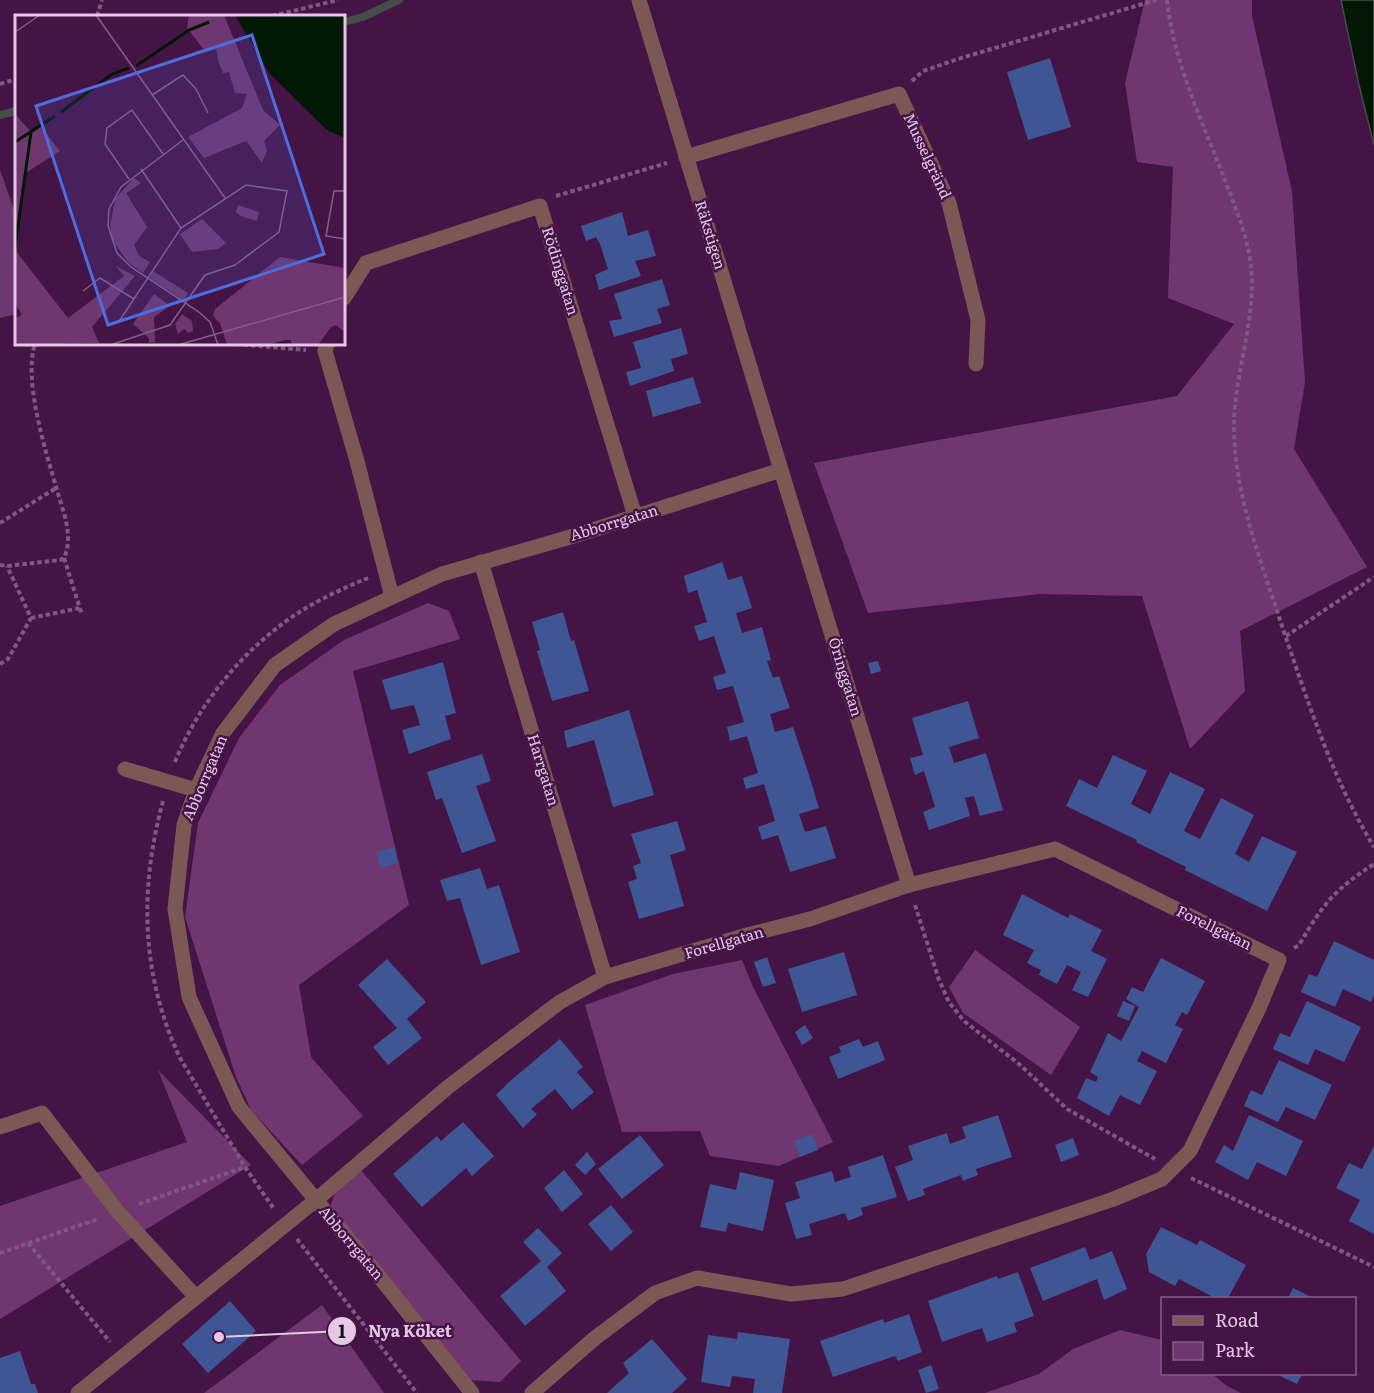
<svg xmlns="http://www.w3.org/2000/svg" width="1374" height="1393" viewBox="0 0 1374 1393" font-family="Literata,serif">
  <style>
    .green { fill: #6e3770 }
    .water { fill: #021704; stroke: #464c48; stroke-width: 1.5 }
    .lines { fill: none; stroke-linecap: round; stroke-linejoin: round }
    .stream { stroke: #464c48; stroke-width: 8 }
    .building { fill: #3e5693 }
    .path { stroke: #805682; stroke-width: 4; stroke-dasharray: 4.5 3; stroke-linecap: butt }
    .minor { stroke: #7b5854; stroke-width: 15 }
    .labels { text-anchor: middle; stroke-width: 5; stroke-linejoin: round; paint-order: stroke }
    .street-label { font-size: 15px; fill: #e6c8e6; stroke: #451447 }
    .inset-river { fill: none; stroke: #021704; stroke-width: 3 }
    .inset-road { fill: none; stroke: #855c87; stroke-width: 1.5 }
    .view { fill: #4f6cdc; fill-opacity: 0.15; stroke: #4f6cdc; stroke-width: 3 }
    .inset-edge { fill: none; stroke: #e6c8e6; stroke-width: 3 }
    .leader { fill: none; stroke: #e6c8e6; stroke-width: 2 }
    .callout-dot { fill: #e6c8e6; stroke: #451447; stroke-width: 2 }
    .mark-label { font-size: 18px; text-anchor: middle; font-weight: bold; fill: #111 }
    .callout-label { font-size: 16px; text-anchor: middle; font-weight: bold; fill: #e6c8e6; stroke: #451447; stroke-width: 5; stroke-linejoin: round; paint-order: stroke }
  </style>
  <rect width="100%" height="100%" fill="#451447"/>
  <!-- green -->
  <g class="green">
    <path d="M1145,0H1252V16L1292,191L1305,382L1294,449L1367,567L1240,631L1245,691L1190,749L1142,596L1040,594L868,613L814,463L1177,396L1234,324L1168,298L1173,167L1137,162L1125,83Z"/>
    <path d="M0,170L16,215V314L0,318Z"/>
    <path d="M428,603L449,611L460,639L353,671L409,905L299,985L311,1057L363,1116L302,1165L251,1110L236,1077L185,917L198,823L239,738L280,685L344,640Z"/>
    <path d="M975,950L1080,1027L1051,1075L963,1013L949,987Z"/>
    <path d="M742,960L753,987L833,1142L779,1166L710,1156L700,1131L622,1132L585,1005L673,974Z"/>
    <path d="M158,1070L251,1165L0,1319V1206L187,1142Z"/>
    <path d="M361,1170L521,1361L500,1382L469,1380L330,1207L336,1191Z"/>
    <path d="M322,1305L384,1393H204Z"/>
    <path d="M1120,1330L1162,1340V1374H1212L1227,1386L1241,1393H985L1039,1374L1073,1349Z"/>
  </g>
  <!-- water -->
  <path class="water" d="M1341,0H1374V145L1359,85Z"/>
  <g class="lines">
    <!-- stream -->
    <g class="stream">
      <path d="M344,22L363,17L399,0"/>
      <path d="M0,115L16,111"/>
    </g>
  </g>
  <!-- building -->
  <g class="building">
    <path d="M1050,58L1071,127L1028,140L1007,72Z"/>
    <path d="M622,212L628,236L648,230L656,256L635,261L641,276L599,290L595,275L608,269L600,244L596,237L586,241L581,226Z"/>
    <path d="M662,279L670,305L657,309L662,323L614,337L609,321L622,319L614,294Z"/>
    <path d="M681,328L688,354L671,359L674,371L630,386L626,372L641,368L633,342Z"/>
    <path d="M693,377L701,403L653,417L646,391Z"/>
    <path d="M722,562L728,580L742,576L752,608L736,613L742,633L762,627L771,660L767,661L773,678L779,676L790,708L770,714L775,732L793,727L809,775L819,808L799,814L805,832L826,826L836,858L790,872L778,835L762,840L758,827L775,821L764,784L746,789L743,778L758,773L747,736L730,741L727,727L744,722L733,686L717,690L713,677L726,673L714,636L699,641L694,626L707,622L697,590L688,593L684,576Z"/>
    <path d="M563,612L571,641L574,640L589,691L552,701L537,651L540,650L532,622Z"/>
    <path d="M878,661L881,671L871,674L868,663Z"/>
    <path d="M443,662L456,713L445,716L451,739L409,754L402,730L420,725L414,705L391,710L382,680Z"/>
    <path d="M968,701L979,738L949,747L954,763L986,753L1003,810L980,816L974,796L965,798L970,816L929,830L923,812L935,807L924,771L915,775L910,758L923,755L912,718Z"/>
    <path d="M629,710L654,795L613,807L594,740L567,748L564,731Z"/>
    <path d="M482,754L491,781L476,786L496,841L462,853L442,798L436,800L427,772Z"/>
    <path d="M1113,755L1147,771L1131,804L1150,814L1170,772L1205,789L1184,831L1200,839L1221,798L1254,815L1235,854L1249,862L1262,836L1297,852L1267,911L1185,870L1186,867L1136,842L1137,840L1066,806L1079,779L1097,788Z"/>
    <path d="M677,821L686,850L670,855L684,906L639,919L628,882L637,879L633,866L641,863L631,834Z"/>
    <path d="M394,847L398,863L380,868L376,852Z"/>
    <path d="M480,868L487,889L499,885L520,952L481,965L460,898L447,901L440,880Z"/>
    <path d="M1022,894L1068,918L1070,914L1102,930L1091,951L1107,959L1088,997L1072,990L1081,972L1067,965L1057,984L1039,975L1041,970L1027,963L1034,950L1003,935Z"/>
    <path d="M1334,941L1374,960V995L1371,1002L1343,989L1335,1007L1301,992L1309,974L1317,977Z"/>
    <path d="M844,952L857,995L802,1012L788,969Z"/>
    <path d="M767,957L776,983L763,987L754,962Z"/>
    <path d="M1161,958L1205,981L1187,1015L1182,1012L1175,1025L1183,1029L1166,1063L1142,1051L1137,1061L1157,1071L1140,1105L1120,1095L1109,1116L1077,1098L1086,1078L1096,1082L1098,1077L1090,1072L1108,1033L1121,1041L1139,1007L1126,999L1132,987L1143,992Z"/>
    <path d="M387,959L426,1002L407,1019L422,1038L388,1065L373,1047L397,1028L358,985Z"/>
    <path d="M1123,1001L1135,1006L1129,1021L1117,1016Z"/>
    <path d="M1307,1001L1361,1027L1344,1062L1315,1049L1308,1065L1273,1049L1280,1033L1290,1037Z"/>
    <path d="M805,1025L813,1038L802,1045L795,1032Z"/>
    <path d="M560,1039L583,1067L577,1072L594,1092L572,1110L555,1089L531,1109L537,1114L523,1128L496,1095L509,1082Z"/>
    <path d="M859,1039L863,1047L878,1041L885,1060L838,1079L829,1057L841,1052L839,1047Z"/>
    <path d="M1279,1060L1332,1085L1315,1120L1286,1107L1278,1122L1244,1106L1251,1090L1262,1095Z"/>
    <path d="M998,1115L1012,1157L976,1169L978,1175L963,1181L961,1175L923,1189L925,1195L908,1201L895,1167L913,1160L908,1146L947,1133L950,1144L966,1138L962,1127Z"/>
    <path d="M1249,1115L1303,1141L1286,1176L1257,1162L1248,1180L1215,1162L1224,1145L1233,1151Z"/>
    <path d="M463,1122L494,1156L472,1176L466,1168L422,1207L393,1174L437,1136L441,1141Z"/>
    <path d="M812,1134L818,1150L800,1157L794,1141Z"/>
    <path d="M640,1135L664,1165L622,1199L598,1169Z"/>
    <path d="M1073,1138L1079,1155L1061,1162L1055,1145Z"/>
    <path d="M1374,1146V1234L1349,1221L1360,1200L1336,1188L1349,1163L1362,1169Z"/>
    <path d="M587,1152L596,1164L585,1175L575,1165Z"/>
    <path d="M883,1155L897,1197L861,1208L863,1215L848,1221L845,1213L809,1224L812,1235L796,1239L785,1203L800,1198L795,1182L832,1171L835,1182L851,1177L848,1167Z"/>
    <path d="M564,1170L583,1194L562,1212L544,1188Z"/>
    <path d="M740,1172L774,1180L763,1231L728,1223L726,1232L700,1227L710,1184L736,1190Z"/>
    <path d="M611,1205L633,1232L611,1251L588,1224Z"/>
    <path d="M1161,1227L1197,1245L1200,1240L1246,1265L1228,1298H1215L1179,1279L1175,1286L1149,1272L1146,1254Z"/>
    <path d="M538,1228L562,1253L547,1267L566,1291L525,1326L500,1296L541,1261L523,1242Z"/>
    <path d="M1085,1247L1090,1260L1112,1251L1127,1289L1104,1300L1097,1279L1043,1301L1030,1268Z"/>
    <path d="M1018,1272L1034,1316L1014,1323L1017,1332L987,1342L982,1328L942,1342L928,1301L997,1276L998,1279Z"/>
    <path d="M1293,1288L1313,1298H1288Z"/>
    <path d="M230,1301L256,1331L208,1373L182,1344Z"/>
    <path d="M909,1314L922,1352L898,1361L895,1356L833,1377L820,1341L883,1319L884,1323Z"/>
    <path d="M738,1332L790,1339L782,1393H753L755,1379L732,1376L730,1387L701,1382L708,1335L737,1339Z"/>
    <path d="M652,1339L687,1379L672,1393H607L629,1373L623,1363Z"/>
    <path d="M20,1351L31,1384H35L38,1393H0V1358Z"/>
    <path d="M931,1365L939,1389L926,1393L918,1370Z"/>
    <path d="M1276,1374H1302L1297,1384Z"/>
  </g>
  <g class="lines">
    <!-- path -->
    <g class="path">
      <path d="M1167,0C1174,63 1202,121 1225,180C1234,204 1244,228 1249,253C1261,314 1232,373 1234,433C1236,499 1262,564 1282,626C1308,702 1332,778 1374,847"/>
      <path d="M97,16L102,0"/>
      <path d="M272,16L338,0"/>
      <path d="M912,81L923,71L958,59L1156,0"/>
      <path d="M0,84L16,79"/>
      <path d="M556,196L667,163"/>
      <path d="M236,344L306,350"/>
      <path d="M0,523L56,488"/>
      <path d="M64,558L82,615"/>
      <path d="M0,565L7,566L60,560L64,558C74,535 63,512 57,490C46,452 23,381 35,344"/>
      <path d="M31,618L80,608"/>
      <path d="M1286,636L1374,577"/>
      <path d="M0,664L8,659L31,618L7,566"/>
      <path d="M175,762C199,702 247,645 301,611C322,598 346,587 368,578"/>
      <path d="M163,801C139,889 141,975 180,1058L245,1167L274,1209"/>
      <path d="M915,905L939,980L949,1002L964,1021L1019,1064L1067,1109L1155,1159"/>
      <path d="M1294,948L1299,945C1323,904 1334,890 1374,864"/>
      <path d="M1191,1178L1374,1267"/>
      <path d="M139,1204L245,1167"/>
      <path d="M297,1239L417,1393"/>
      <path d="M28,1243L110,1342"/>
      <path d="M0,1253L98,1219"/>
    </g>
    <!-- minor -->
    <g class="minor">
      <path d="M639,0L781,470L909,885"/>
      <path d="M686,157L899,94L949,203L978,320L976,364"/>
      <path d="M344,298L366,263L540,206L635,516"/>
      <path d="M327,344L325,351L357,461L392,597"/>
      <path d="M481,562L605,977"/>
      <path d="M125,769L196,790"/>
      <path d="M0,1127L42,1113L118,1212L196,1297"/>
      <path d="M78,1393L316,1200L448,1087L560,1002L605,977L747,935L810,919L909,885L1055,849L1279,960L1259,1008L1190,1151L1162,1179L1111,1200L843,1289L791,1294L697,1278L655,1293L595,1338L532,1393"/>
      <path d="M472,1393L378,1275L239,1107L189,997L175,909L184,825L196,790L223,733L275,665L334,624L442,574L577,535L781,470"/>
    </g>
  </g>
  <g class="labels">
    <!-- street labels -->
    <g class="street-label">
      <text transform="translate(927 156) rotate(65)" y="5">Musselgränd</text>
      <text transform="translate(710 235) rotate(73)" y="5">Räkstigen</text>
      <text transform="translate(560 271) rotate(73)" y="5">Rödinggatan</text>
      <text transform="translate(614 523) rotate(-17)" y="5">Abborrgatan</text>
      <text transform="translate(845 677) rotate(73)" y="5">Öringgatan</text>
      <text transform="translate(543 770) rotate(73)" y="5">Harrgatan</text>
      <text transform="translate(205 778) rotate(-67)" y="5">Abborrgatan</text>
      <text transform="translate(1214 928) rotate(26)" y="5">Forellgatan</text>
      <text transform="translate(724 943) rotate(-16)" y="5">Forellgatan</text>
      <text transform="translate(351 1243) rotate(50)" y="5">Abborrgatan</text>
    </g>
  </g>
  <!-- overview -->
  <g transform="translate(15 15)">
    <rect width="330" height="330" fill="#451447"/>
    <path d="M174,0H209L248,95L265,110L249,126L252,136L247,148L231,126L189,143L173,122L227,93L232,79L220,78L214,57L208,58L203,46L201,31L190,36L172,13ZM0,99L16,117L26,112L45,136L9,159L0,226ZM119,163L126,168L111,178L132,212L119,230L124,241L135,247L128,258L114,248L97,225L95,210L100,184ZM223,190L244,197L242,206L225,201L221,197ZM187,204L211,228L203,234L177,237L165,219ZM0,235L53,303L109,261L101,251L120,261L77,312L84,328L0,330V304L7,299L0,289ZM265,242L330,253V317L321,310L316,312L303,330H277L276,325H270L251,330H212L205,308L198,301L200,294ZM138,256L173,278L171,282L166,284L135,263ZM139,279L155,291L139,302L140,327L134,328V323L118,309ZM167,299L177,306L178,316L173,318L169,314L163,319L160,309Z" fill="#6e3770"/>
    <path d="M220,0H330V123L312,115L255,59Z" fill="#021704"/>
    <path class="inset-river" d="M121,51L174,15L194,7M46,97L97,59L114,53M0,127L40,101M0,233L16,117"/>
    <path class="inset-road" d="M81,0L210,183M0,17L25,0M137,80L168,60L181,74L193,98M168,125L106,172L94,194L93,211L102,238L116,252L184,297L195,307L203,330M126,154L166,213M114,164L90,129L92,113L117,95L148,139M330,176H319L311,221L330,224M68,276L85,263L119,284M98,329L155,310L190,260L220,250L264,217L272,176L231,170L166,213L103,308M163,330L330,282"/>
    <path class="view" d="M237,20L309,239L93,310L21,91Z"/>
    <rect width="330" height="330" class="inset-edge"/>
  </g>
  <!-- callouts -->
  <path class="leader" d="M219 1337L342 1331"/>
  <g class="callout-dot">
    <circle cx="219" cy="1337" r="6"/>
    <circle cx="342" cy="1331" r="15"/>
  </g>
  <g class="mark-label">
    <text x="342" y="1338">1</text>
  </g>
  <g class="callout-label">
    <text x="410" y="1337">Nya Köket</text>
  </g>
  <!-- legend -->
  <rect x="1161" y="1297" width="195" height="78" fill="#451447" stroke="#855c87" stroke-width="1.5"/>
  <rect x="1173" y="1316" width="30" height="9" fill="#7b5854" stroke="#855c87" stroke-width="1.5"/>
  <text x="1215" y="1327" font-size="18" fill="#e6c8e6">Road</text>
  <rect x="1173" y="1342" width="30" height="18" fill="#6e3770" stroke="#855c87" stroke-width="1.5"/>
  <text x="1215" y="1357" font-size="18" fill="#e6c8e6">Park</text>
</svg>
